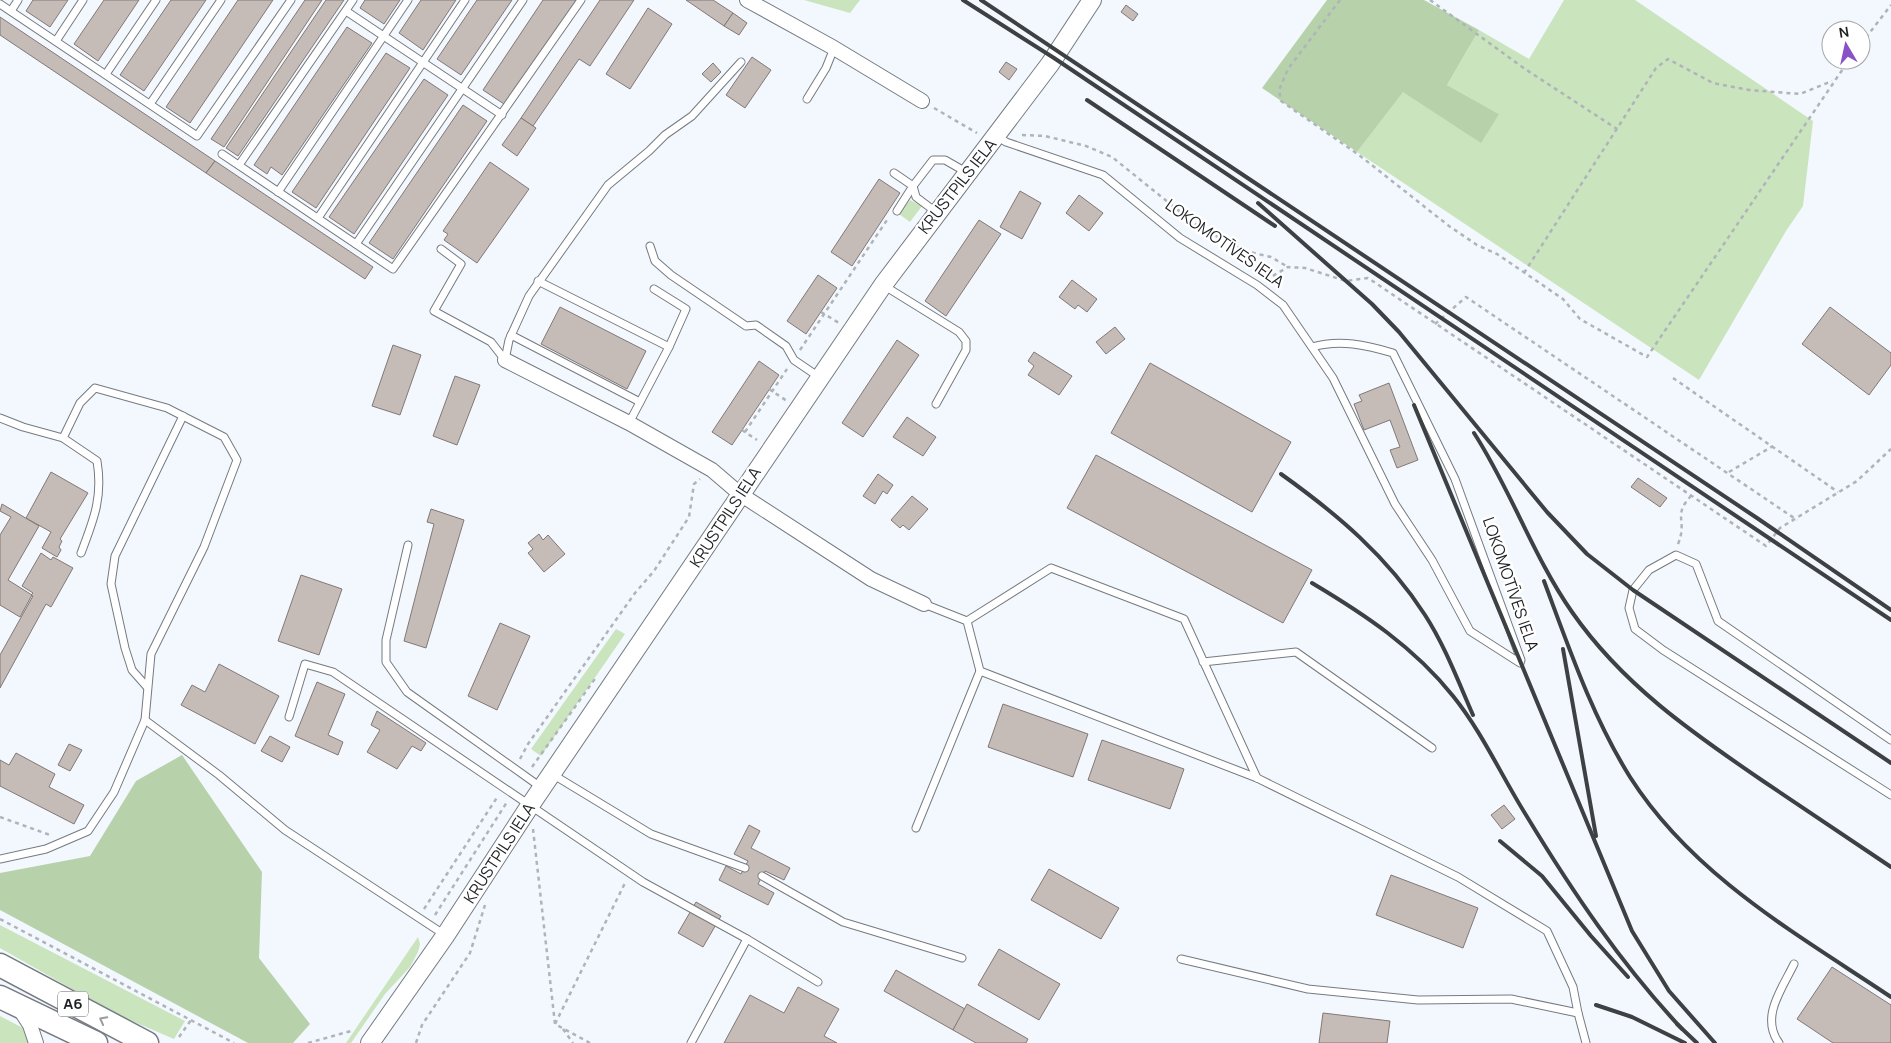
<svg xmlns="http://www.w3.org/2000/svg" width="1891" height="1043" viewBox="0 0 1891 1043" font-family="Manrope,sans-serif">
  <style>
    .green { fill: #cae4be }
    .forest { fill: #b7d2ab }
    .building { fill: #c5bbb7; stroke: #827976 }
    .lines { fill: none; stroke-linecap: round; stroke-linejoin: round }
    .service-casing { stroke: #757b81; stroke-width: 9 }
    .minor-casing { stroke: #757b81; stroke-width: 16 }
    .tertiary-casing { stroke: #757b81; stroke-width: 20 }
    .trunk-casing { stroke: #757b81; stroke-width: 25 }
    .path { stroke: #afb4b9; stroke-width: 2.5; stroke-dasharray: 4 4; stroke-linecap: butt }
    .service { stroke: #fff; stroke-width: 7 }
    .minor { stroke: #fff; stroke-width: 14 }
    .tertiary { stroke: #fff; stroke-width: 18 }
    .trunk { stroke: #fff; stroke-width: 22 }
    .rail { stroke: #3e4144; stroke-width: 4 }
    .oneway { stroke: #999b9c }
    .labels { text-anchor: middle; stroke-width: 5; stroke-linejoin: round; paint-order: stroke }
    .shield { fill: #fff; stroke: #616365; stroke-width: 1 }
    .shield-label { font-size: 15px; font-weight: bold; fill: #1d2023 }
    .street-label { font-size: 16px; fill: #1d2023; stroke: #fff }
  </style>
  <rect width="100%" height="100%" fill="#f2f8fe"/>
  <!-- green -->
  <g class="green">
    <path d="M804,0H860L850,13Z"/>
    <path d="M1564,0H1635L1813,121L1803,206L1786,231L1699,380L1357,152L1402,92L1499,114L1447,85L1479,30L1529,59Z"/>
    <path d="M910,200L922,206L910,222L899,214Z"/>
    <path d="M616,629L625,634L541,756L531,749Z"/>
    <path d="M0,925L185,1021L174,1039L116,1014L0,948Z"/>
    <path d="M418,937L420,944L418,952L410,967L385,994L351,1043H346Z"/>
    <path d="M0,1016L23,1028L31,1043H0Z"/>
  </g>
  <!-- forest -->
  <g class="forest">
    <path d="M1327,0H1424L1479,30L1447,85L1499,114L1481,143L1403,92L1357,152L1262,88Z"/>
    <path d="M182,755L262,872L259,958L310,1024L293,1043H248L0,910V873L90,856L136,781Z"/>
  </g>
  <!-- building -->
  <g class="building">
    <path d="M33,0H68L50,27L26,11Z"/>
    <path d="M104,0H139L98,61L74,44Z"/>
    <path d="M171,0H206L144,91L120,75Z"/>
    <path d="M238,0H273L190,123L166,107Z"/>
    <path d="M305,0H322L224,147L211,139Z"/>
    <path d="M326,0H344L238,156L226,148Z"/>
    <path d="M365,0H400L384,24L360,8Z"/>
    <path d="M421,0H456L423,50L399,33Z"/>
    <path d="M477,0H512L461,75L437,59Z"/>
    <path d="M543,0H579L507,106L483,90Z"/>
    <path d="M600,0H634L590,66L579,59L533,126L521,118Z"/>
    <path d="M686,0H713L733,13L724,26Z"/>
    <path d="M1126,5L1138,14L1133,21L1121,12Z"/>
    <path d="M648,8L672,24L630,89L606,74Z"/>
    <path d="M733,13L747,23L739,35L724,26Z"/>
    <path d="M0,17L215,161L206,173L0,35Z"/>
    <path d="M347,27L372,43L282,175L271,167L267,174L254,165Z"/>
    <path d="M386,53L410,68L316,208L292,192Z"/>
    <path d="M752,57L771,70L745,108L726,95Z"/>
    <path d="M1006,62L1017,69L1009,80L999,72Z"/>
    <path d="M713,63L721,72L711,82L702,74Z"/>
    <path d="M424,79L448,95L354,234L329,217Z"/>
    <path d="M463,105L487,121L393,259L369,243Z"/>
    <path d="M521,118L536,128L517,156L502,145Z"/>
    <path d="M215,161L373,267L365,279L206,173Z"/>
    <path d="M490,162L529,189L477,263L444,240L448,234L443,231Z"/>
    <path d="M879,179L900,193L852,266L831,252Z"/>
    <path d="M1020,191L1041,203L1022,239L1000,227Z"/>
    <path d="M1079,195L1103,213L1089,231L1066,213Z"/>
    <path d="M979,220L1001,234L946,316L925,301Z"/>
    <path d="M818,275L837,288L806,334L787,321Z"/>
    <path d="M1072,280L1097,299L1087,312L1078,305L1075,309L1059,297Z"/>
    <path d="M560,307L646,351L627,389L541,344Z"/>
    <path d="M1830,307L1891,353V365L1869,395L1802,344Z"/>
    <path d="M1115,327L1125,339L1106,354L1096,342Z"/>
    <path d="M897,340L919,355L863,437L842,423Z"/>
    <path d="M393,345L421,355L400,415L372,406Z"/>
    <path d="M1034,352L1072,376L1059,395L1028,375L1034,366L1028,361Z"/>
    <path d="M759,361L779,375L732,445L712,432Z"/>
    <path d="M1150,363L1291,442L1252,512L1111,433Z"/>
    <path d="M455,376L480,385L457,445L433,436Z"/>
    <path d="M1389,383L1418,460L1397,468L1390,450L1400,447L1390,420L1364,430L1354,404L1362,401L1359,395Z"/>
    <path d="M907,417L936,437L923,456L893,437Z"/>
    <path d="M1096,455L1312,570L1283,623L1067,508Z"/>
    <path d="M51,472L88,493L60,539L62,541L59,547L61,550L57,557L42,548L51,532L26,518Z"/>
    <path d="M878,474L893,485L887,494L883,491L875,504L863,496Z"/>
    <path d="M1638,478L1667,498L1660,507L1631,487Z"/>
    <path d="M912,496L928,509L909,530L903,525L900,528L891,520Z"/>
    <path d="M2,504L39,526L8,580L32,595L20,617L0,605V535L11,517L0,511Z"/>
    <path d="M431,509L464,520L426,648L404,641L434,524L427,522Z"/>
    <path d="M539,534L543,540L548,535L565,554L544,572L528,553L533,549L528,543Z"/>
    <path d="M41,553L51,560L53,557L73,568L51,607L46,604L0,688V655L33,596L31,595L33,593L22,586Z"/>
    <path d="M301,575L342,589L319,655L278,641Z"/>
    <path d="M500,623L530,636L497,710L468,696Z"/>
    <path d="M219,664L279,696L255,744L181,705L192,685L205,692Z"/>
    <path d="M317,682L345,694L328,735L343,742L338,755L295,736Z"/>
    <path d="M1003,704L1088,734L1073,777L988,747Z"/>
    <path d="M377,711L426,743L421,751L412,746L397,769L367,752L380,730L371,725Z"/>
    <path d="M270,736L290,747L282,762L261,751Z"/>
    <path d="M1102,740L1184,769L1170,809L1088,780Z"/>
    <path d="M69,744L82,750L70,771L58,765Z"/>
    <path d="M16,753L55,774L49,787L84,805L74,824L0,786V760L9,765Z"/>
    <path d="M1504,805L1515,819L1502,829L1491,815Z"/>
    <path d="M749,825L760,831L751,848L790,868L784,880L765,871L758,884L774,893L768,905L719,880L726,866L741,874L748,861L734,854Z"/>
    <path d="M1049,869L1119,908L1101,939L1031,900Z"/>
    <path d="M1391,875L1478,908L1463,948L1376,915Z"/>
    <path d="M696,902L721,916L703,947L678,933Z"/>
    <path d="M999,949L1060,984L1039,1020L978,985Z"/>
    <path d="M1832,967L1891,1005V1043H1833L1797,1019Z"/>
    <path d="M896,970L965,1009L953,1030L884,991Z"/>
    <path d="M798,987L839,1009L824,1036L837,1043H724L750,995L784,1013Z"/>
    <path d="M967,1004L1028,1039L1026,1043H976L953,1030Z"/>
    <path d="M1323,1013L1390,1021L1387,1043H1319Z"/>
  </g>
  <g class="lines">
    <defs>
      <g id="service">
        <path d="M0,4L197,136L291,0"/>
        <path d="M11,11L18,0"/>
        <path d="M346,11L502,115"/>
        <path d="M56,41L83,0"/>
        <path d="M106,74L156,0"/>
        <path d="M807,99L826,68L834,48"/>
        <path d="M150,104L221,0"/>
        <path d="M997,136L1006,142L1103,175L1180,238L1257,285L1283,305L1333,378L1395,504L1432,560L1470,631L1520,663L1521,660L1455,479L1393,353C1366,345 1340,339 1312,347"/>
        <path d="M222,154L393,269L581,0"/>
        <path d="M239,165L353,0"/>
        <path d="M894,173L913,186L897,211"/>
        <path d="M278,192L408,0"/>
        <path d="M936,212L916,197L913,186L933,160H945L966,172"/>
        <path d="M318,218L465,0"/>
        <path d="M356,244L523,0"/>
        <path d="M650,246L655,261L671,275L746,326L756,325L786,346L794,360L819,377"/>
        <path d="M441,249L461,264L434,311L491,342L505,360"/>
        <path d="M538,281L669,347L629,423"/>
        <path d="M883,285L959,332L966,341V350L936,404"/>
        <path d="M654,289L686,309L669,347"/>
        <path d="M511,335L640,402"/>
        <path d="M505,360L509,340L529,296L608,185L649,151L665,135L692,116L741,62"/>
        <path d="M0,418L23,427L63,438"/>
        <path d="M408,545L386,640V662L407,692L542,788"/>
        <path d="M924,604L967,621L980,671L1257,778L1458,877L1547,931L1573,987L1578,1013"/>
        <path d="M967,621L1051,568L1184,619L1257,778"/>
        <path d="M1203,662L1296,652L1432,748"/>
        <path d="M147,687L132,670L125,648L111,584L115,556L183,416"/>
        <path d="M289,717L305,664L333,672L643,882L747,939L691,1043"/>
        <path d="M145,720L219,775L285,830L445,935"/>
        <path d="M1891,740L1718,621L1696,564L1676,555L1649,570L1633,590L1629,608L1635,629L1663,650L1891,795"/>
        <path d="M552,774L651,834L745,868"/>
        <path d="M916,828L980,671"/>
        <path d="M0,859L46,849L88,831L114,792L145,720L151,654L204,547L237,460L224,437L167,408L95,388L80,403L63,438L97,461C103,497 94,519 81,553"/>
        <path d="M762,876L843,922L962,958"/>
        <path d="M747,939L818,982"/>
        <path d="M1181,959L1308,989L1418,1000L1511,999L1578,1013L1586,1043"/>
        <path d="M1779,1043C1760,1017 1782,989 1794,964"/>
      </g>
      <g id="minor">
        <path d="M747,0L834,48L922,101"/>
        <path d="M505,360L629,423L712,470L740,494L871,579L924,604"/>
        <path d="M19,1008L30,1025L36,1043"/>
      </g>
      <path id="tertiary" d="M370,1043L445,936L531,804L883,285L1050,64L1092,0"/>
      <g id="trunk">
        <path d="M0,965L147,1043"/>
        <path d="M0,997L96,1043"/>
      </g>
    </defs>
    <!-- service casing -->
    <use href="#service" class="service-casing"/>
    <!-- minor casing -->
    <use href="#minor" class="minor-casing"/>
    <!-- tertiary casing -->
    <use href="#tertiary" class="tertiary-casing"/>
    <!-- trunk casing -->
    <use href="#trunk" class="trunk-casing"/>
    <!-- path -->
    <g class="path">
      <path d="M1340,0L1288,69L1279,90L1281,101L1359,155L1449,226L1477,245L1497,254L1563,299L1580,319L1647,357L1849,60"/>
      <path d="M1430,0L1525,69L1617,129"/>
      <path d="M1861,44L1891,5"/>
      <path d="M934,108L977,133"/>
      <path d="M1022,135L1045,136L1086,146L1112,157L1199,227L1245,251L1271,257L1288,267"/>
      <path d="M1524,273L1656,68L1668,59L1713,83L1749,90L1800,94L1832,81"/>
      <path d="M1266,280L1288,267L1305,268L1346,281L1368,278L1766,546L1780,528L1857,481L1891,449"/>
      <path d="M821,312L839,323"/>
      <path d="M1435,324L1466,297L1797,520"/>
      <path d="M800,350L889,217"/>
      <path d="M1673,378L1838,492"/>
      <path d="M769,389L787,401"/>
      <path d="M742,430L757,440"/>
      <path d="M745,432L787,369"/>
      <path d="M1729,472L1773,446"/>
      <path d="M1678,544C1688,520 1672,516 1691,496"/>
      <path d="M520,759L528,744L635,593L654,571L689,517L694,484L700,479"/>
      <path d="M532,767L597,676"/>
      <path d="M0,817L50,835"/>
      <path d="M533,829L555,1024"/>
      <path d="M424,909L498,796"/>
      <path d="M435,915L507,802"/>
      <path d="M0,919L234,1043"/>
      <path d="M563,1029L573,1043"/>
      <path d="M179,1037L191,1020"/>
      <path d="M308,1043L351,1031"/>
      <path d="M416,1043L422,1025L470,953L485,905"/>
      <path d="M590,1043L555,1024L625,883"/>
    </g>
    <!-- service -->
    <use href="#service" class="service"/>
    <!-- minor -->
    <use href="#minor" class="minor"/>
    <!-- tertiary -->
    <use href="#tertiary" class="tertiary"/>
    <!-- trunk -->
    <use href="#trunk" class="trunk"/>
    <!-- rail -->
    <g class="rail">
      <path d="M963,0L1054,58L1891,620"/>
      <path d="M981,0L1757,518L1891,610"/>
      <path d="M1087,100L1275,226"/>
      <path d="M1258,203L1372,304L1399,332L1547,512L1587,554L1633,590L1891,763"/>
      <path d="M1414,405L1632,931L1669,991L1715,1043"/>
      <path d="M1474,433C1511,490 1533,556 1572,612C1622,684 1691,732 1763,781C1805,809 1848,838 1891,867"/>
      <path d="M1281,474C1337,514 1387,556 1425,615C1445,646 1458,681 1473,715"/>
      <path d="M1544,581C1569,648 1592,716 1630,777C1693,876 1797,934 1891,997"/>
      <path d="M1312,583C1364,614 1414,647 1453,696C1482,732 1501,775 1526,815C1572,891 1621,964 1682,1029"/>
      <path d="M1563,649L1596,836"/>
      <path d="M1500,841L1542,876L1591,936L1628,977"/>
      <path d="M1596,1005L1632,1017L1685,1043"/>
      <path d="M1677,1024L1697,1043"/>
    </g>
  </g>
  <!-- one-way arrows -->
  <defs><path id="oneway-chevron" d="M-2-3.5L2.5 0L-2 3.5" fill="none" stroke-width="1.6" stroke-linecap="round" stroke-linejoin="round" transform="scale(1.25)"/></defs>
  <use class="oneway" href="#oneway-chevron" transform="translate(103 1020) rotate(-152)"/>
  <g class="labels">
    <!-- shield labels -->
    <rect class="shield" x="58" y="991.5" width="30" height="25" rx="4"/>
    <g class="shield-label">
      <text x="73" y="1009">A6</text>
    </g>
    <!-- street labels -->
    <g class="street-label">
      <text transform="translate(957 186) rotate(-52)" y="6">KRUSTPILS IELA</text>
      <text transform="translate(1225 243) rotate(35)" y="6">LOKOMOTĪVES IELA</text>
      <text transform="translate(725 517) rotate(-57)" y="6">KRUSTPILS IELA</text>
      <text transform="translate(1511 584) rotate(71)" y="6">LOKOMOTĪVES IELA</text>
      <text transform="translate(499 853) rotate(-57)" y="6">KRUSTPILS IELA</text>
    </g>
  </g>
  <!-- north arrow -->
  <g transform="translate(1846 45) rotate(351)"><circle r="24" fill="#ffffff" stroke="#a5a6a7"/>
  <path d="M0-4L9 19L0 12L-9 19Z" fill="#8851c8"/>
  <text y="-8" font-size="14" font-weight="bold" text-anchor="middle" fill="#1d2023">N</text>
  </g>
</svg>
